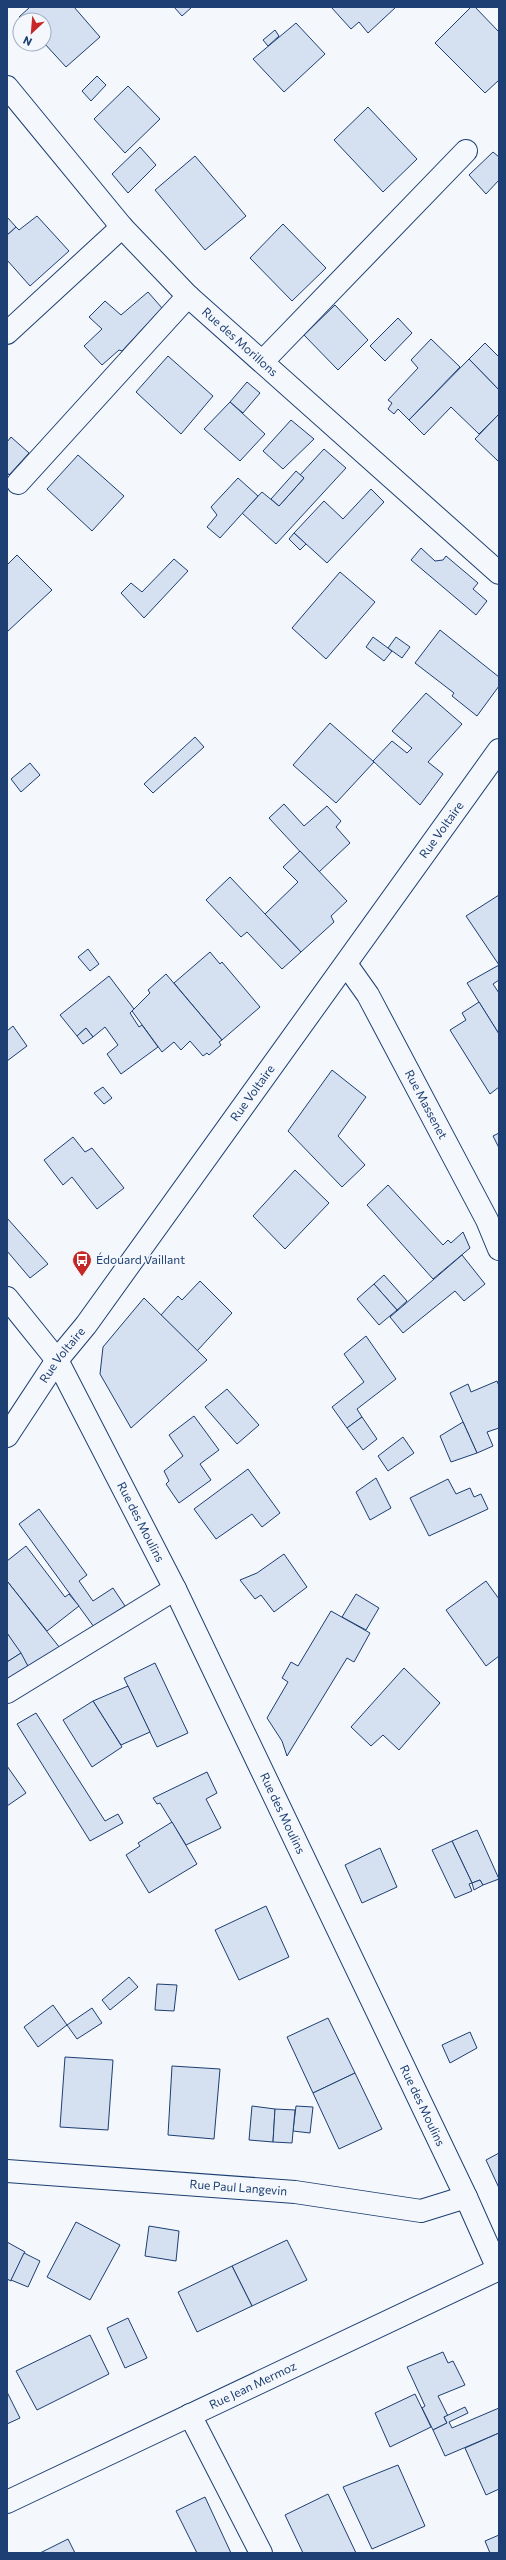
<svg xmlns="http://www.w3.org/2000/svg" width="506" height="2560" viewBox="0 0 506 2560" font-family="Commissioner,sans-serif">
  <style>
    .building { fill: #d5e0f0; stroke: #1d3f73 }
    .lines { fill: none; stroke-linecap: round; stroke-linejoin: round }
    .minor-casing { stroke: #1d3f73; stroke-width: 24 }
    .major-casing { stroke: #1d3f73; stroke-width: 24 }
    .minor { stroke: #f4f7fb; stroke-width: 22 }
    .major { stroke: #f4f7fb; stroke-width: 22 }
    .labels { text-anchor: middle; stroke-width: 3; stroke-linejoin: round; paint-order: stroke }
    .street-label { font-size: 12px; fill: #1d3f73; stroke: #f4f7fb }
    .poi-label { font-size: 12px; fill: #1d3f73; stroke: #f4f7fb; text-anchor: start }
  </style>
  <rect width="100%" height="100%" fill="#f4f7fb"/>
  <!-- building -->
  <g class="building">
    <path d="M30,7H74L100,37L66,67L44,43V20H22L19,17Z"/>
    <path d="M174,7H192L182,16Z"/>
    <path d="M331,7H396L368,33L359,22L351,29Z"/>
    <path d="M471,7H475L499,32V80L485,93L435,43Z"/>
    <path d="M296,23L325,54L284,92L253,59Z"/>
    <path d="M275,30L279,36L268,46L263,40Z"/>
    <path d="M97,76L106,85L91,101L82,91Z"/>
    <path d="M128,86L160,119L125,153L94,119Z"/>
    <path d="M368,107L417,159L383,192L334,140Z"/>
    <path d="M140,147L156,165L128,193L112,174Z"/>
    <path d="M493,152L499,157V180L486,194L469,175Z"/>
    <path d="M195,156L246,216L205,250L155,190Z"/>
    <path d="M37,216L69,251L30,286L7,260V235L16,227L19,230Z"/>
    <path d="M7,217L16,227L7,235Z"/>
    <path d="M283,224L326,268L292,301L250,258Z"/>
    <path d="M148,292L162,308L122,351L119,350L102,365L84,346L102,329L89,317L105,301L121,315Z"/>
    <path d="M335,305L368,340L338,370L304,335Z"/>
    <path d="M398,318L412,333L385,361L370,346Z"/>
    <path d="M431,339L460,367L409,420L398,409L394,414L388,409L392,403L388,400L418,368L411,360Z"/>
    <path d="M485,343L499,357V390L469,359Z"/>
    <path d="M168,356L213,396L181,434L136,392Z"/>
    <path d="M469,359L499,390V414L479,434L451,407L424,435L409,420Z"/>
    <path d="M247,382L260,393L243,413L230,402Z"/>
    <path d="M230,402L265,434L240,461L204,429Z"/>
    <path d="M499,414V460L498,461L475,439Z"/>
    <path d="M291,420L314,439L283,469L263,451Z"/>
    <path d="M11,437L29,453L9,475L7,472V442Z"/>
    <path d="M324,449L346,468L276,544L242,513L262,492L279,506L304,478L300,475Z"/>
    <path d="M78,455L124,496L92,531L47,489Z"/>
    <path d="M296,471L304,478L279,506L271,499Z"/>
    <path d="M238,478L258,496L220,538L207,527L217,515L211,507Z"/>
    <path d="M371,489L384,502L327,563L294,533L324,501L343,519Z"/>
    <path d="M294,533L306,544L300,550L289,539Z"/>
    <path d="M421,548L435,561L443,560L446,556L478,583L473,589L487,601L476,615L411,560Z"/>
    <path d="M17,555L52,590L7,632V565Z"/>
    <path d="M174,559L188,571L144,618L121,593L131,583L142,592Z"/>
    <path d="M340,572L375,602L326,659L292,628Z"/>
    <path d="M440,630L499,677V686L477,716L452,696L454,693L415,663Z"/>
    <path d="M373,637L392,651L384,661L366,647Z"/>
    <path d="M396,637L410,647L402,658L388,648Z"/>
    <path d="M426,693L462,724L428,762L443,774L420,805L373,761L392,741L407,753L412,748L392,731Z"/>
    <path d="M330,723L374,762L336,803L293,765Z"/>
    <path d="M195,737L204,747L153,793L144,784Z"/>
    <path d="M30,763L40,775L21,792L11,779Z"/>
    <path d="M284,804L304,826L327,806L341,821L336,827L350,843L319,872L269,818Z"/>
    <path d="M300,851L347,901L331,916L334,922L301,952L265,914L298,882L283,867Z"/>
    <path d="M230,877L301,952L282,969L247,932L241,937L206,900Z"/>
    <path d="M499,895V965L466,916Z"/>
    <path d="M88,949L99,964L90,971L78,957Z"/>
    <path d="M210,952L220,964L222,962L260,1007L222,1040L174,983Z"/>
    <path d="M499,965V980L493,984L499,993V1034L467,983Z"/>
    <path d="M166,974L222,1040L219,1042L221,1045L209,1055L207,1053L203,1056L190,1041L181,1050L174,1042L162,1052L132,1011L150,993L148,990Z"/>
    <path d="M109,976L134,1009L130,1013L139,1027L142,1025L158,1047L121,1074L107,1054L118,1045L105,1027L93,1037L86,1028L77,1036L60,1015Z"/>
    <path d="M479,1002L499,1034V1087L490,1094L450,1030L466,1020L462,1013Z"/>
    <path d="M13,1026L27,1046L7,1061V1031Z"/>
    <path d="M86,1028L93,1037L83,1044L77,1036Z"/>
    <path d="M332,1070L366,1097L338,1136L365,1165L342,1187L288,1131Z"/>
    <path d="M103,1087L112,1098L104,1104L94,1093Z"/>
    <path d="M499,1133V1148L493,1136Z"/>
    <path d="M73,1137L85,1152L92,1148L124,1188L97,1209L72,1177L63,1185L44,1160Z"/>
    <path d="M295,1170L329,1203L285,1249L253,1216Z"/>
    <path d="M388,1185L443,1245L448,1240L451,1243L463,1232L470,1248L433,1279L367,1205Z"/>
    <path d="M7,1218L48,1264L30,1278L7,1251Z"/>
    <path d="M462,1255L485,1284L464,1301L455,1291L403,1333L390,1317Z"/>
    <path d="M384,1275L407,1301L397,1310L374,1284Z"/>
    <path d="M200,1281L232,1313L197,1351L161,1315L178,1296L182,1300Z"/>
    <path d="M374,1284L397,1310L379,1325L357,1299Z"/>
    <path d="M144,1298L207,1360L131,1428L100,1374L103,1347Z"/>
    <path d="M366,1336L396,1379L357,1409L362,1417L347,1428L332,1407L364,1382L344,1354Z"/>
    <path d="M497,1381L499,1386V1428L487,1432L493,1446L477,1453L450,1393L468,1384L471,1392Z"/>
    <path d="M227,1389L259,1425L237,1444L205,1407Z"/>
    <path d="M194,1416L219,1450L200,1464L211,1480L179,1503L166,1484L169,1481L164,1471L183,1456L169,1435Z"/>
    <path d="M362,1417L377,1439L363,1450L347,1428Z"/>
    <path d="M463,1422L477,1453L451,1462L440,1436Z"/>
    <path d="M403,1437L414,1453L388,1471L378,1456Z"/>
    <path d="M248,1469L280,1513L262,1527L252,1514L216,1539L194,1509Z"/>
    <path d="M376,1478L391,1508L370,1520L356,1492Z"/>
    <path d="M448,1479L456,1494L470,1488L474,1497L481,1494L488,1509L429,1536L410,1498Z"/>
    <path d="M39,1509L87,1575L79,1581L93,1601L113,1588L125,1606L94,1627L19,1524Z"/>
    <path d="M26,1546L65,1597L69,1594L79,1606L47,1631L7,1581V1561Z"/>
    <path d="M284,1554L307,1587L274,1612L261,1595L255,1599L240,1580L257,1573Z"/>
    <path d="M7,1581L60,1648L29,1668L7,1633Z"/>
    <path d="M486,1581L499,1599V1656L486,1666L446,1610Z"/>
    <path d="M356,1594L379,1608L366,1630L342,1617Z"/>
    <path d="M331,1611L370,1633L354,1662L347,1658L287,1756L282,1741L267,1718L288,1682L282,1678L291,1662L298,1666Z"/>
    <path d="M7,1633L21,1653L7,1662Z"/>
    <path d="M21,1653L29,1668L7,1682V1662Z"/>
    <path d="M155,1663L188,1733L157,1747L124,1678Z"/>
    <path d="M404,1668L440,1703L399,1750L383,1735L371,1746L351,1727Z"/>
    <path d="M128,1686L150,1732L121,1745L93,1701Z"/>
    <path d="M93,1701L122,1747L92,1767L63,1720Z"/>
    <path d="M36,1713L105,1821L118,1814L123,1823L90,1841L17,1724Z"/>
    <path d="M7,1766L26,1793L7,1806Z"/>
    <path d="M207,1772L217,1793L206,1799L221,1828L186,1845L160,1803L157,1804L153,1798Z"/>
    <path d="M172,1822L197,1864L149,1893L126,1855L140,1846L138,1843Z"/>
    <path d="M477,1830L499,1879L483,1885L480,1880L472,1883L452,1841Z"/>
    <path d="M452,1841L472,1883L469,1884L472,1891L455,1898L432,1850Z"/>
    <path d="M380,1848L397,1887L362,1903L345,1865Z"/>
    <path d="M480,1880L483,1885L474,1890L472,1883Z"/>
    <path d="M266,1906L289,1957L239,1980L215,1930Z"/>
    <path d="M129,1977L138,1987L110,2010L102,2000Z"/>
    <path d="M157,1984L177,1985L174,2011L155,2010Z"/>
    <path d="M53,2005L67,2025L38,2047L24,2027Z"/>
    <path d="M92,2008L102,2023L77,2039L67,2025Z"/>
    <path d="M328,2018L355,2073L313,2093L287,2037Z"/>
    <path d="M470,2032L477,2048L450,2063L442,2045Z"/>
    <path d="M65,2057L113,2060L108,2130L60,2127Z"/>
    <path d="M172,2066L220,2069L214,2139L168,2135Z"/>
    <path d="M355,2073L382,2129L339,2149L313,2093Z"/>
    <path d="M252,2106L275,2109L273,2142L249,2140Z"/>
    <path d="M296,2106L313,2107L310,2133L293,2131Z"/>
    <path d="M275,2109L295,2110L292,2143L273,2142Z"/>
    <path d="M499,2153V2188L486,2160Z"/>
    <path d="M76,2222L120,2245L90,2300L47,2277Z"/>
    <path d="M149,2226L179,2231L176,2261L145,2256Z"/>
    <path d="M287,2240L307,2280L252,2306L232,2266Z"/>
    <path d="M7,2242L25,2252L11,2281L7,2279Z"/>
    <path d="M24,2253L40,2261L28,2287L11,2280Z"/>
    <path d="M232,2266L252,2306L197,2332L178,2292Z"/>
    <path d="M128,2318L147,2358L125,2368L107,2328Z"/>
    <path d="M90,2335L109,2374L37,2410L16,2371Z"/>
    <path d="M443,2352L448,2363L453,2361L465,2385L438,2396L448,2416L444,2417L447,2423L433,2430L422,2408L425,2406L407,2367Z"/>
    <path d="M7,2392L20,2418L7,2424Z"/>
    <path d="M415,2394L431,2427L390,2447L375,2413Z"/>
    <path d="M465,2407L468,2413L449,2422L452,2428L499,2408V2433L445,2456L433,2430L447,2423L444,2417Z"/>
    <path d="M499,2433V2489L486,2495L465,2448Z"/>
    <path d="M398,2465L425,2526L372,2549L343,2487Z"/>
    <path d="M328,2494L356,2553H303L285,2515Z"/>
    <path d="M205,2497L231,2553H197L176,2511Z"/>
    <path d="M499,2535V2553H490L485,2541Z"/>
    <path d="M68,2539L75,2553H40Z"/>
  </g>
  <g class="lines">
    <defs>
      <g id="minor">
        <path id="s1" d="M7,87L122,227L188,296L499,573"/>
        <path d="M7,333L122,227"/>
        <path d="M263,361L466,151"/>
        <path d="M18,483L188,296"/>
        <path id="s2" d="M346,964L368,995L487,1220L499,1249"/>
        <path id="s3" d="M7,1298L57,1360L175,1589L466,2197L499,2271"/>
        <path id="s4" d="M7,1436L57,1360L86,1325L499,750"/>
        <path d="M7,1692L175,1589"/>
        <path id="s5" d="M7,2171L295,2192L421,2211L466,2197"/>
        <path d="M190,2415L261,2553"/>
      </g>
      <g id="major">
        <path id="s6" d="M7,2502L499,2269"/>
      </g>
    </defs>
    <!-- minor casing -->
    <use href="#minor" class="minor-casing"/>
    <!-- major casing -->
    <use href="#major" class="major-casing"/>
    <!-- minor -->
    <use href="#minor" class="minor"/>
    <!-- major -->
    <use href="#major" class="major"/>
  </g>
  <!-- icons -->
  <defs>
    <symbol id="bus-pin" viewBox="-11 -11 22 30"><path d="M0 17L-7.5 6A9.5 9.5 0 1 1 7.5 6Z" fill="#c62828" stroke="#f4f7fb"/><path d="M-5-6H5V4H4V6H2V4H-2V6H-4V4H-5ZM-3.5-4V0h7V-4ZM-3.5 1.2v1.5H-2V1.2ZM2 1.2v1.5H3.5V1.2Z" fill="#fff"/></symbol>
  </defs>
  <g fill-rule="evenodd">
    <use href="#bus-pin" x="71" y="1249" width="22" height="30"/>
  </g>
  <g class="labels">
    <!-- street labels -->
    <g class="street-label">
      <text dy="4" stroke="none"><textPath href="#s1" startOffset="346">Rue des Morillons</textPath></text>
      <text dy="4" stroke="none"><textPath href="#s4" startOffset="746">Rue Voltaire</textPath></text>
      <text dy="4" stroke="none"><textPath href="#s4" startOffset="422">Rue Voltaire</textPath></text>
      <text dy="4" stroke="none"><textPath href="#s2" startOffset="162">Rue Massenet</textPath></text>
      <text dy="4" stroke="none"><textPath href="#s4" startOffset="98">Rue Voltaire</textPath></text>
      <text dy="4" stroke="none"><textPath href="#s3" startOffset="262">Rue des Moulins</textPath></text>
      <text dy="4" stroke="none"><textPath href="#s3" startOffset="586">Rue des Moulins</textPath></text>
      <text dy="4" stroke="none"><textPath href="#s3" startOffset="910">Rue des Moulins</textPath></text>
      <text dy="4" stroke="none"><textPath href="#s5" startOffset="232">Rue Paul Langevin</textPath></text>
      <text dy="4" stroke="none"><textPath href="#s6" startOffset="272">Rue Jean Mermoz</textPath></text>
    </g>
    <!-- poi labels -->
    <g class="poi-label">
      <text x="96" y="1264">Édouard Vaillant</text>
    </g>
  </g>
  <!-- border -->
  <rect width="506" height="2560" fill="none" stroke="#1d3f73" stroke-width="16"/>
  <!-- north arrow -->
  <g transform="translate(32 32) rotate(206)"><circle r="19" fill="#f4f7fb" stroke="#9eadc5"/>
  <path d="M0-3L7 15L0 10L-7 15Z" fill="#c62828"/>
  <text y="-6" font-size="11" font-weight="bold" text-anchor="middle" fill="#1d3f73">N</text>
  </g>
</svg>
